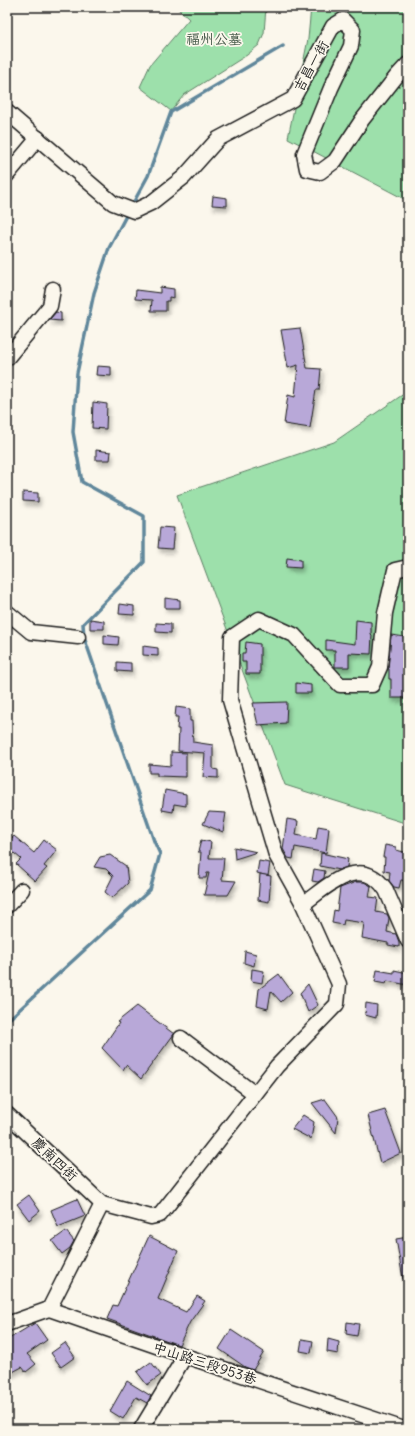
<svg xmlns="http://www.w3.org/2000/svg" width="415" height="1436" viewBox="0 0 415 1436" font-family="Delius,'LXGW WenKai TC',sans-serif">
  <style>
    .green { fill: #9de0ab; stroke: #5c7e64 }
    .lines { fill: none; stroke-linecap: round; stroke-linejoin: round }
    .stream { stroke: #60879b; stroke-width: 3.5 }
    .building { fill: #b8a8d8; stroke: #1c1c1c; filter: url(#shadow) }
    .minor-casing { stroke: #1c1c1c; stroke-width: 17 }
    .minor { stroke: #fbf7ec; stroke-width: 14 }
    .labels { text-anchor: middle; stroke-width: 3.5; stroke-linejoin: round; paint-order: stroke }
    .park-label { font-size: 14px; fill: #435747; stroke: #fbf7ec }
    .street-label { font-size: 14px; fill: #1c1c1c; stroke: #fbf7ec }
  </style>
  <defs>
    <filter id="shadow"><feDropShadow dx="2" dy="4" stdDeviation="2" flood-color="#0004"/></filter>
  </defs>
  <rect width="100%" height="100%" fill="#fbf7ec"/>
  <filter id="ink" filterUnits="userSpaceOnUse"><feTurbulence type="fractalNoise" baseFrequency=".025" numOctaves="2"/><feDisplacementMap in="SourceGraphic" scale="8" xChannelSelector="R" yChannelSelector="G"/><feConvolveMatrix kernelMatrix="1 2 1 2 8 2 1 2 1" color-interpolation-filters="sRGB"/></filter>
  <g filter="url(#ink)">
    <!-- green -->
    <g class="green">
      <path d="M176,7H266L264,33L259,45L247,55L184,95L171,111L140,87L150,65L189,19Z"/>
      <path d="M311,7H408V201L288,138L308,39Z"/>
      <path d="M408,391V824L285,785L177,495L334,442Z"/>
    </g>
    <g class="lines">
      <!-- stream -->
      <g class="stream">
        <path d="M131,207L148,176L171,112L283,46"/>
        <path d="M7,1021L150,890L160,854L154,841L84,637L83,624L144,562V516L82,482L73,432L77,373L94,293L109,248L128,212"/>
      </g>
    </g>
    <!-- building -->
    <g class="building">
      <path d="M213,196L227,198V206L212,205Z"/>
      <path d="M160,287L174,289V298L169,297V301H166V311H151L152,300L135,299L136,290L160,293Z"/>
      <path d="M56,312L61,313V321L49,320Z"/>
      <path d="M300,328L307,368L321,369L319,390H316L310,428L284,424L288,395L295,397L298,365L288,368L281,330Z"/>
      <path d="M97,366L111,367V376L96,375Z"/>
      <path d="M93,402L107,404L106,429L92,428Z"/>
      <path d="M96,450L111,452L110,460H96Z"/>
      <path d="M23,492L38,493V502L23,501Z"/>
      <path d="M160,527L174,528L172,549L158,548Z"/>
      <path d="M287,558L301,560V568L286,567Z"/>
      <path d="M165,598L180,600V608H165Z"/>
      <path d="M120,604L134,606V615L119,614Z"/>
      <path d="M90,619L104,621V629H90Z"/>
      <path d="M356,620L371,622V634L372,635L371,654L349,653V667H335V650H326V640L355,644Z"/>
      <path d="M156,623L171,624V633L156,632Z"/>
      <path d="M104,635L119,637L118,645L104,644Z"/>
      <path d="M391,635L405,637V646H408V691H405V698H391V679H389V669H388Z"/>
      <path d="M246,642L260,644V674H246V662H242V653H245Z"/>
      <path d="M143,646L158,648V656L143,655Z"/>
      <path d="M117,662L131,663V672L117,671Z"/>
      <path d="M296,683L311,685V693H296Z"/>
      <path d="M287,702L286,723L258,725L253,703Z"/>
      <path d="M176,707L190,709V721H192L193,742L213,745V769L218,770V778L203,777L205,753L178,751L179,729H177L178,717H175Z"/>
      <path d="M171,752L186,753V777L157,776V773H149V764L171,766Z"/>
      <path d="M165,790L186,794V806L174,804L173,812L162,810Z"/>
      <path d="M209,812L226,813L223,832L203,824Z"/>
      <path d="M287,819L298,821L296,835L316,839L318,826L329,828L326,853L295,847L293,859L288,858L283,849Z"/>
      <path d="M14,836L34,853L44,840L57,850L44,866L47,868L35,881L16,864L21,859L7,847V843Z"/>
      <path d="M201,840L211,842L209,858H224L222,880L236,881L228,895H204L209,873H207L206,878H199L201,852H198Z"/>
      <path d="M385,845L396,847V850L408,853V881L401,880L399,888L394,887L389,881L390,872L384,871L385,857H383Z"/>
      <path d="M234,847L257,852L235,859Z"/>
      <path d="M321,853L348,859L347,867L339,870L320,866Z"/>
      <path d="M110,855L126,866L128,883L112,898L105,892L113,876L106,869L94,867L100,857Z"/>
      <path d="M259,861L270,863L268,876L257,873Z"/>
      <path d="M314,869L325,871L324,878L318,882L312,881Z"/>
      <path d="M260,874L271,876L269,902L258,900Z"/>
      <path d="M356,882H364L371,886L369,897L378,898L376,912L387,914L389,918L387,932L396,934L399,942V947L388,945V943L362,938L364,923L344,920L343,925L332,923L334,910L337,911L340,888Z"/>
      <path d="M245,951L256,954L254,966L244,963Z"/>
      <path d="M252,969L264,971L262,983L251,981Z"/>
      <path d="M377,970L394,973V970L408,973V985L387,981L386,984L375,982Z"/>
      <path d="M279,974L292,992L281,1002L271,991L268,1009L257,1006L259,989Z"/>
      <path d="M308,984L318,1005L308,1012L300,993Z"/>
      <path d="M366,1003L377,1005L376,1018L365,1015Z"/>
      <path d="M137,1006L174,1034L141,1079L126,1065L123,1070L102,1048L119,1023L117,1022Z"/>
      <path d="M325,1099L338,1117L336,1133L312,1103Z"/>
      <path d="M385,1110L401,1153L380,1163L368,1115Z"/>
      <path d="M303,1115L314,1122L311,1139L292,1129Z"/>
      <path d="M29,1195L40,1211L29,1220L17,1204Z"/>
      <path d="M77,1199L85,1216L58,1227L51,1210Z"/>
      <path d="M66,1231L74,1241L70,1248L62,1254L52,1241Z"/>
      <path d="M149,1236L178,1251L158,1299L186,1312L197,1296L205,1301L190,1322L179,1345L107,1319L113,1305L117,1306Z"/>
      <path d="M408,1237V1279H403L396,1239Z"/>
      <path d="M347,1322L359,1324L357,1336L346,1334Z"/>
      <path d="M35,1323L47,1340L27,1354L36,1364L26,1372L22,1367L7,1375V1340Z"/>
      <path d="M231,1330L264,1352L253,1370L245,1367L219,1349Z"/>
      <path d="M302,1339L313,1341L311,1353L300,1351Z"/>
      <path d="M328,1339L339,1342L338,1354L327,1352Z"/>
      <path d="M65,1343L75,1357L61,1367L51,1353Z"/>
      <path d="M151,1362L161,1375L147,1385L137,1372Z"/>
      <path d="M127,1381L151,1396L147,1403L136,1397L123,1419L110,1411Z"/>
    </g>
    <g class="lines">
      <defs>
        <g id="minor">
          <path d="M7,112L113,203L134,211L151,203L184,177L218,139L293,99L333,26L343,20L353,30L351,46L331,88L304,154L307,169L320,172L335,161L362,120L396,77L408,64"/>
          <path d="M7,175L38,138"/>
          <path d="M7,358L50,306L53,289"/>
          <path d="M7,612L31,632L78,637"/>
          <path d="M303,904C328,886 361,853 386,890L408,941"/>
          <path d="M7,906L22,890"/>
          <path d="M181,1038L255,1094"/>
          <path d="M7,1114L102,1204"/>
          <path d="M49,1309L102,1204L151,1217L160,1215L277,1066L337,1004L339,984L301,900L276,855L230,700L232,637L259,619L294,635L340,685H372L380,667L385,613L395,570L408,567"/>
          <path d="M7,1324L49,1309L185,1356L404,1429"/>
          <path d="M141,1429L185,1356"/>
        </g>
      </defs>
      <!-- minor casing -->
      <use href="#minor" class="minor-casing"/>
      <!-- minor -->
      <use href="#minor" class="minor"/>
    </g>
  </g>
  <g class="labels">
    <!-- park labels -->
    <g class="park-label">
      <text x="214" y="44">福州公墓</text>
    </g>
    <!-- street labels -->
    <g class="street-label">
      <text transform="translate(311 66) rotate(-61)" y="5">吉昌一街</text>
      <text transform="translate(55 1159) rotate(43)" y="5">慶南四街</text>
      <text transform="translate(205 1363) rotate(18)" y="5">中山路三段953巷</text>
    </g>
  </g>
  <!-- margin -->
  <rect width="415" height="1436" fill="none" stroke="#fbf7ec" stroke-width="24"/>
  <rect x="12" y="12" width="391" height="1412" fill="none" stroke="#1c1c1c" stroke-width="1.5" filter="url(#ink)"/>
</svg>
